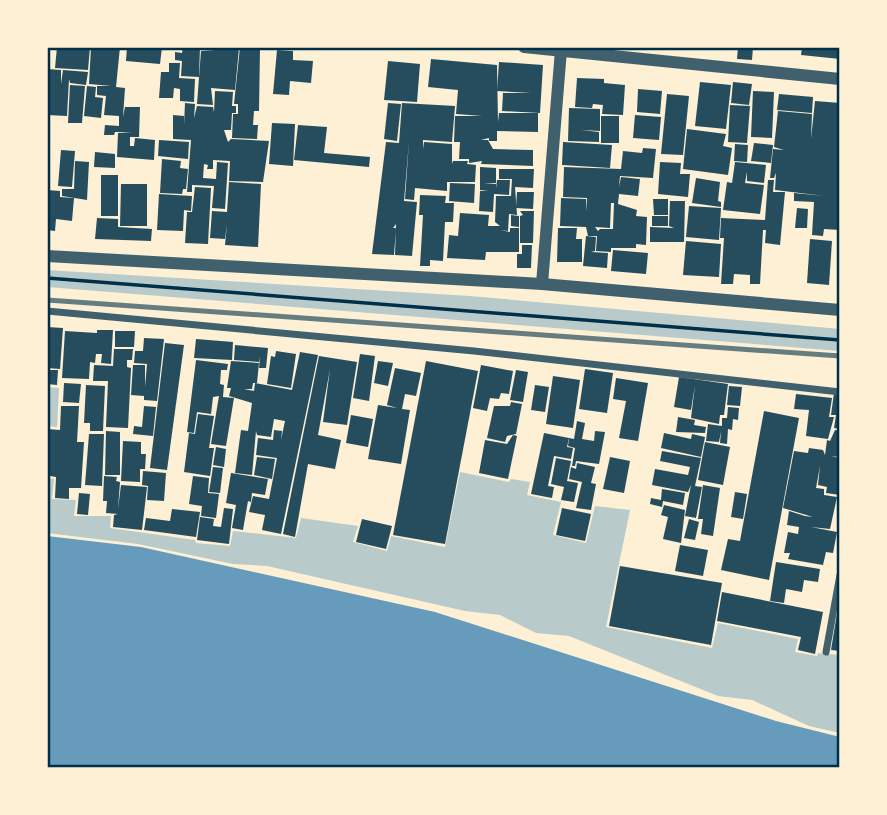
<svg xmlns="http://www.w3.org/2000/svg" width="887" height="815" viewBox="0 0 887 815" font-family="'Alegreya Sans',sans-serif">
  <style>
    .green { fill: #b9caca }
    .water { fill: #669bbc }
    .building { fill: #264d5e; fill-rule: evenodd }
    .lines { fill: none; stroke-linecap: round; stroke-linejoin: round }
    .path { stroke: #003049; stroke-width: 3.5 }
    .minor { stroke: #3f606c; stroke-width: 7 }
    .tertiary { stroke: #3f606c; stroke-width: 12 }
    .rail { stroke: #657d81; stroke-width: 5 }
    .neatline { fill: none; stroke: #003049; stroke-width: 2.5 }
  </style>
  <rect width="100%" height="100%" fill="#fdf0d5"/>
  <!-- green -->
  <g class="green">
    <path d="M47,270L470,296L840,329V351L47,287Z"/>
    <path d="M47,387L59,388L57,427L47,426Z"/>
    <path d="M460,472L509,482L511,479L530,482L527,495L561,502L553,535L586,543L595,506L630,510L606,627L712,648L718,623L798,639L795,652L817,656L818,653L840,655V733L809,726L752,700L718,696L569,636L536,633L500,615L465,611L267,566L233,564L138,544L47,533V478L54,479L52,499L76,500L74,516H111L110,528L195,540L196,543L230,546L233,531L296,538L301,518L358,526L353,542L387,551L391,536L445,547Z"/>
  </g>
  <!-- water -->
  <path class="water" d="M47,536L141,547L435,612L776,721L840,737V768H47Z"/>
  <!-- building -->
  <g class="building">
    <path d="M57,47H90L88,70L55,68Z"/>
    <path d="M91,47H120L116,87L125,88L123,117L125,107H140L139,137H130V146H134L135,138L155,140L154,160L117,157L118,133L132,132H115L114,135H104L105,125L119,126V116L104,115L106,96L97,95V86H111L89,84Z"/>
    <path d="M127,47H162L160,64L126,61Z"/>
    <path d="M183,47H200L199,77L181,76L182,61L175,60V52L182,53Z"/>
    <path d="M215,47L239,48L235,90L211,88L213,105L197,104L201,51L215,50Z"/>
    <path d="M240,47L260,48L259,111H254L253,125H258L257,139L232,138L233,114H238V104H234Z"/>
    <path d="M738,47H753L752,60L737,59Z"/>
    <path d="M802,47H840V59L801,55Z"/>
    <path d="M277,50L293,51V60L313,61L311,83L290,81L289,95L273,94Z"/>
    <path d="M431,59L497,65L498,122L499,113H538V132L497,131V141H489V138L481,140H488L493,149L533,150V166L481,164L482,161L469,163V159H459L460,142H454L455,116H482L456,114L458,90L428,87Z"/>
    <path d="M388,61L420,64L417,102L384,100Z"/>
    <path d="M499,62L543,65L540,113L502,111L503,93H531L497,91Z"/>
    <path d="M169,63H180L179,78L195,79L194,102L180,101V89L174,88L173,98H159L161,72H169Z"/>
    <path d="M47,69L61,70V84L63,70L88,72L86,85L70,83L69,79L67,116L47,115Z"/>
    <path d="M577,78L604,79V83L625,85L623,115L602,114L603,105L593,104L592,108L575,107Z"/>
    <path d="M700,82L731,85L726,129L695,126Z"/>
    <path d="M733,82L752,84L749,105L731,103Z"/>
    <path d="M70,85L85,86L82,123H68Z"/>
    <path d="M87,86L96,87L95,97L103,98L101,118L84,116Z"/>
    <path d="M638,89L662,91L660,114L637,112Z"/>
    <path d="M215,91L233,92L232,106H236V113H232L231,130H224L228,142L231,139L269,141L263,182L229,181L230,161L213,160V169H207L208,165L204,164L203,178L216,179L217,162L228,163L225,209L212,208L214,186L192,185V192H187L191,140L173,139V115L184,116V125L185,103L195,104L194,118L197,106L213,107L214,112Z"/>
    <path d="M753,91L774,92L772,138L751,137Z"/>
    <path d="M667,94L689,96L683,155L661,154Z"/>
    <path d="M779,94L813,97L812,113L777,110Z"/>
    <path d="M815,101L840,103V230L824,229L823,236L812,235L814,202L794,201V193L825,196L775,190L776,173L774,178H770L773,149L784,150L774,147L778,111L812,114L811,139Z"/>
    <path d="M388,103L401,104L397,141L384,139Z"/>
    <path d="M402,103L455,106L452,142L423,140V149L424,142L452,144V164L453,161H468L467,164L476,165L475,182H447V191L415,188L414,200L405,199L409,141L404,201L417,202L412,256L395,255L396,224L393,228H396L394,255L372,254L386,142L399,143Z"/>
    <path d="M730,105L750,106L747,143L728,142Z"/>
    <path d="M569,108L600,109V131L581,130L599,132V142L568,141Z"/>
    <path d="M635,115L661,117L659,140L633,138Z"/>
    <rect x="601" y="116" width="18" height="27"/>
    <path d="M272,123L295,124L293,166L269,164Z"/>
    <path d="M298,125L327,127L324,153L370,157L369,167L294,160Z"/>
    <path d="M687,129L726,134L723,146L732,148L728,175L683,169Z"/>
    <path d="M159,140L189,142L188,159L158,156Z"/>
    <path d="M563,142L612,145L610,168L562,165Z"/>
    <path d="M754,143L773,145L771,163L751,161Z"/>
    <path d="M735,144L748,145L747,162L734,161Z"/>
    <path d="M643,148L656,149L653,178L620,176L619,187L621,177L640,179L638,196L619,194L618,204L637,210L636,216L647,217L646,245L636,244V248H611V252L596,251L597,236H588L586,227L560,226L561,198L586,199V212L587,198L563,197L564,167L621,169L623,151L642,153ZM611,203H614L613,229H600L598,231L595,227L610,228Z"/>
    <path d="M61,150L75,151L72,187L58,186Z"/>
    <path d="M95,152L115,154V168L94,167Z"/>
    <path d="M162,159L181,161L180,168L188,169L186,189H183L182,194L160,193Z"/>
    <path d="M75,161L89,162L87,200L62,196V189H74Z"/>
    <path d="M660,162L681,163L680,174H690L688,197L658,194Z"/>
    <path d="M735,162L766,165L764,183L747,181V172L745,183L764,185L760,214L723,210L727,182L732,183Z"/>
    <path d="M480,167L496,168V183H484L496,184V188L497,180H510L509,195L494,194L493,212L479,211L480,191L488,190H480Z"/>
    <path d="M499,169H534L533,188L515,187L517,215L509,214L508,231L500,230L510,232V228H519V252H486L485,260L447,258L449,235L458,236L460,213L489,215L488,226H500L495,222L496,196H511L512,179H499Z"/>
    <rect x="101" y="175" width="17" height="41"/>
    <path d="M696,178L720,182L718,201L721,202V207L692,203Z"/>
    <path d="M768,180H774L773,192H785L780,245L765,243L766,230H763L760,284H750V275L734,274L733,284H721L724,238H720L721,218L765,220Z"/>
    <path d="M229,182L261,184L258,247L225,245L227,224L225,239L210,238L212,211L227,212Z"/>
    <path d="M450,183L475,184L474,203L449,201Z"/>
    <path d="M121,184H147V226H120Z"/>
    <path d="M195,187L211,188L208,244L185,243L187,212H192Z"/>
    <path d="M47,190L60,191V197L74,198L72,221L56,219L55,231L47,230Z"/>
    <path d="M517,192H534L533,209L516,208Z"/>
    <path d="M159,194L192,196L191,211L184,210L183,231L157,230Z"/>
    <path d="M420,195L446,196L445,203H454L453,222H445L443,261L430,260V266H420L423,215H419Z"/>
    <path d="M653,199H668V215H654Z"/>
    <path d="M670,201H685L684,242H650V227L674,228L669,226Z"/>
    <path d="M689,206L721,208L719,240L686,237Z"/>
    <path d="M797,208L808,209L807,228H795Z"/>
    <path d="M520,211H534L533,243H520V216L523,215Z"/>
    <path d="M511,215L519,216V227L511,226Z"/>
    <rect x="652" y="216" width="16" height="10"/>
    <path d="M97,218L118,219V227L152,229L151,241L95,239Z"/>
    <path d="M558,228H577L576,239H582V262H557Z"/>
    <path d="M586,236L596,237L595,251L591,252L608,253L607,268L583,266Z"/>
    <path d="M810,239L832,241L829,285L807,283Z"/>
    <path d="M686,241L721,244L719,277L683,275Z"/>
    <path d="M522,245H532L531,268H517V254H522Z"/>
    <path d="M613,250L648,253L646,274L611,271Z"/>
    <path d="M47,327L63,328L60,369L47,368Z"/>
    <path d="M97,330H113L111,364L101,363L102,354H96L95,363L90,362L89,379L62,378L65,331L97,333Z"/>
    <path d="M115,331H135L134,347H115Z"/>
    <path d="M144,338L164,339L157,401L144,400V396L131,395L133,365H145V387L147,364L134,363L135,351H143Z"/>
    <path d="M196,339L233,342L232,360L194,358Z"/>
    <path d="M165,343L184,345L167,470L150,468Z"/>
    <path d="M235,345L268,348L266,368H259L260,357L259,362L234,360Z"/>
    <path d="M114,349H133L132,360H127V367L131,368L128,428L106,427L108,381H93L94,365L113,366Z"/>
    <path d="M276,351L296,354L291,388L267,384L271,356L275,357Z"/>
    <path d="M300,352L318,355L281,534L262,530L265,515L249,512L253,496L269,499L277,458L256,455L258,438L273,440L274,430L282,431L281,440L285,421L274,419L271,437L257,435L256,431L252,475L235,473L241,430L248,431L252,403L229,396L231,388H227L231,361L259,363L257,383H249H253L252,389H244L254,391L255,383L292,390Z"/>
    <path d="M360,354L375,356L369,401L353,398Z"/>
    <path d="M319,356L357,362L347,425L323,422L330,369L318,435L341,440L335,469L308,464L295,537L283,534Z"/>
    <path d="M196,360L228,364L227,370H221L220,384L224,385L223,397L234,398L226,446L211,444L219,396L213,397L211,414L197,412L194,433L187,432Z"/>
    <path d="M378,361L393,363L388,386L374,383Z"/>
    <path d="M426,361L478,371L445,544L393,535Z"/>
    <path d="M481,365L513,371L509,394L501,393L499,399L490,398L487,411L473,408Z"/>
    <path d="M395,368L421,373L416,396L405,394L402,409L410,410L401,464L368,459L378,405L397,408L387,405Z"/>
    <path d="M585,369L613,373L607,413L579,409Z"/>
    <path d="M47,370H58L57,385L47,384Z"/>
    <path d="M516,370L528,372L523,402L510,400Z"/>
    <path d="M553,376L580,380L573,428L546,424Z"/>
    <path d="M679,377L728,384L724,415H720L719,424L691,418L695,385L691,410L674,407Z"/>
    <path d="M616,378L648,383L638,441L619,438L626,401L613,399Z"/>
    <path d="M64,383L81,384L79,403L63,402Z"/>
    <path d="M86,385L105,386L103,431H90V423H84Z"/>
    <path d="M535,385L549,387L545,412L531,410Z"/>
    <path d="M729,386L742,387L740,406L727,405Z"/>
    <path d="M834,393H840V429L834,428L836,415H831Z"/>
    <path d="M796,394L832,398L829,417H834L828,439L806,436L809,410L794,409Z"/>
    <path d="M511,402L522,404L516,434L507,436L505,442L487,438L494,406H510Z"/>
    <path d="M61,406H79L77,442H84L81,488H69V499L55,498L56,477L50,476V465L47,464V429L60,430Z"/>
    <path d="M144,406L156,407L153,436L133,434L134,426L142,427Z"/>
    <path d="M728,407L739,408L738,420L733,419L732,430L728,429L727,444L720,443L721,431L719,442L706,441L708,424L722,426V418H727Z"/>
    <path d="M764,411L799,418L769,580L721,570L728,539L740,541Z"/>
    <path d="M198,414L214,416L209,448H214L210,476L184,472L189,433L195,434Z"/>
    <path d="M351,415L373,419L368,447L346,443Z"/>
    <path d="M678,417L695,420L694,425L706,427L705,433L676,432Z"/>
    <path d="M577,421L585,423L582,439L594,441L595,431L605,432L599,464L576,461L575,466H572L575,448L568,446L569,438L574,439Z"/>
    <path d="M835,430L840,431V457L831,456L840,458V495L826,493L827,487L818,485L820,466L816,488L824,489V495L837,497L830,529L811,527L837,532L833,553L826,552L823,565L788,559L790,553H784L788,532L798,534L799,527L787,525L789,511L805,516L813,517L783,508L794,451L808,453L809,448L823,450L825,455L827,440L830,441Z"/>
    <path d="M106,431L120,432V475H105Z"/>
    <path d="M544,433L569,438L567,447L573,448L571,459L554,456L548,486L554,487L552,498L531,494Z"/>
    <path d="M664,433L691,439L692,434L705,437L701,457L661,448Z"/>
    <path d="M89,434H104L102,486L85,485Z"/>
    <path d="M513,435L517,436L508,479L479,473L485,440L507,444Z"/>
    <path d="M123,441L141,442V454H146L145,469H140V482L121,481Z"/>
    <path d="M705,442L730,447L723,485L698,480Z"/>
    <path d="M216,447L226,449L224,467L213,465Z"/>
    <path d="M662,451L701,458L695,486L702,487L696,518L685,516L691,485L688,492L652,485L655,469L688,475L690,467L660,461Z"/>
    <path d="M257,457L275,459L272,479L254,475Z"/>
    <path d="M610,457L630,461L624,493L603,489Z"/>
    <path d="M556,458L571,461L567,481L578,483L574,502L561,500L564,487L551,484Z"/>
    <path d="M577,463L595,467L591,483L596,484L591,510L576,508L582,482L569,479L571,467L576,469Z"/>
    <path d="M213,467L223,468L220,493L209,492Z"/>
    <path d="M143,471L166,473L164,501L147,500L148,486L142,485Z"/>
    <path d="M231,473L268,479L265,495L252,493L251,502L248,501L243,530L232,528L236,505L226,503Z"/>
    <path d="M104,476L117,477L116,481L120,482L118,509L121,485L147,487L142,530L113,527L114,515L118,514L106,513L107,501H103Z"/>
    <path d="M193,476L209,478L208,493L219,494L216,518L201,516L202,506L189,504Z"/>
    <path d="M703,485L720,488L713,536L701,534L703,519H698Z"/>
    <path d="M662,489L685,493L683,505L663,501L662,507L650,504L651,498L661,500Z"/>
    <path d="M735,492L747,494L743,519L731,517Z"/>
    <path d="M79,493L90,494L88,515L77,514Z"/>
    <path d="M664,505L685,510L681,543L663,539L668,517L661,515Z"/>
    <path d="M224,508L233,509L229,544L197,540L200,517L214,519L213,526L221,527Z"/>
    <path d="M562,508L591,514L585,541L556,535Z"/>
    <path d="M172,509L200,512L196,537L144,530L146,518L170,521Z"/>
    <path d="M362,519L392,526L386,549L356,542Z"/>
    <path d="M689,519L699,522L695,540L684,538Z"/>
    <path d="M680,545L708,550L703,576L675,571Z"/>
    <path d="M776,562L820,569L818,582L804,580L802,592L786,589L784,603L770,601Z"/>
    <path d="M620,566L722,583L711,645L609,626Z"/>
    <path d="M722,592L823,612L815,654L798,650L801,637L717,621Z"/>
    <path d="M838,607H840V651L831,650Z"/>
  </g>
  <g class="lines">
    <!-- path -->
    <path class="path" d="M47,278L840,340"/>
    <!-- minor -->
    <g class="minor">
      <path d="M47,311L474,351L840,392"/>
      <path d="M826,652L840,575"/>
    </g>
    <!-- tertiary -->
    <g class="tertiary">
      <path d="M524,47L840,79"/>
      <path d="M47,256L542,284L840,310"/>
      <path d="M542,284L561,50"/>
    </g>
    <!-- rail -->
    <path class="rail" d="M47,300L840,356"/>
  </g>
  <!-- border -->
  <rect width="887" height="815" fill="none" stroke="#fdf0d5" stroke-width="98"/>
  <rect x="49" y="49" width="789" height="717" class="neatline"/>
</svg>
